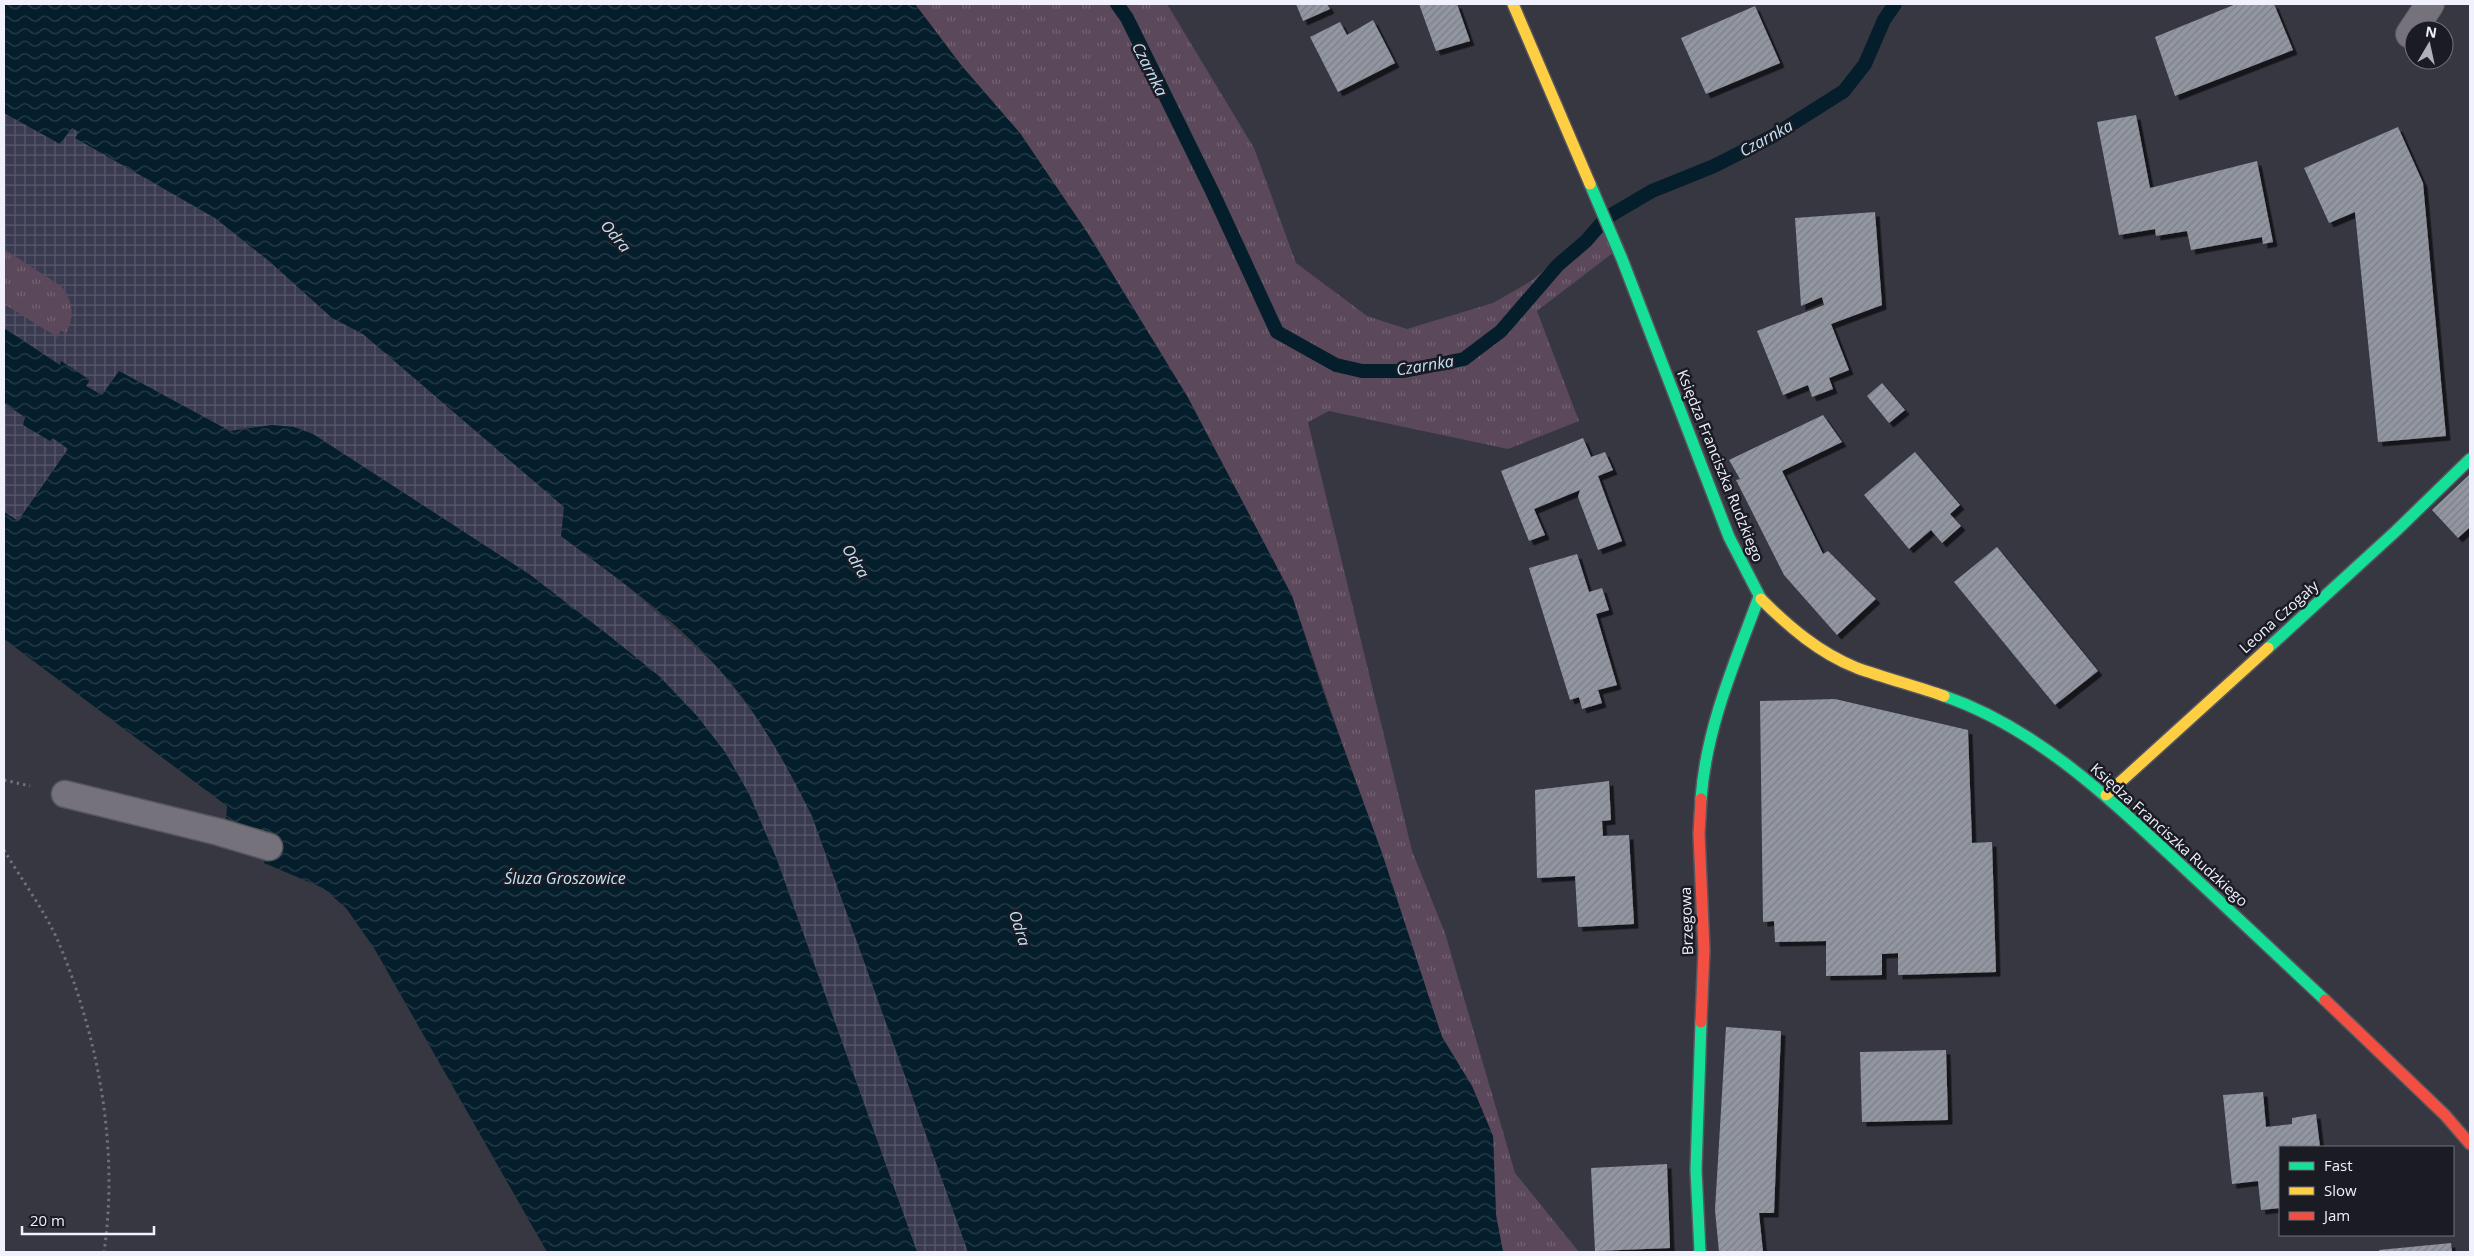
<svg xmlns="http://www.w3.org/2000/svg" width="2474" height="1256" viewBox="0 0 2474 1256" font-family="'Open Sans',sans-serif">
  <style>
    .industrial { fill: url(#industrial-grid) }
    .grass { fill: url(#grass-tufts) }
    .water { fill: url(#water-waves) }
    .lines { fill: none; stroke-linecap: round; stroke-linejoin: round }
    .stream { stroke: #051e2c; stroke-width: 14 }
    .building { fill: url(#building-hatch); filter: url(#shadow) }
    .lane-casing { stroke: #55565e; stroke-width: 29 }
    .street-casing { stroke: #55565e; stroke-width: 30 }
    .fast-casing { stroke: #55565e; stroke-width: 14 }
    .slow-casing { stroke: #55565e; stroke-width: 14 }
    .jam-casing { stroke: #55565e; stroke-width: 14 }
    .path { stroke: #726f78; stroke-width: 3; stroke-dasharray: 2.5 4; stroke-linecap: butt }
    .lane { stroke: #76727c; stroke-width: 26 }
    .street { stroke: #76727c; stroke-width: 28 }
    .fast { stroke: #16e098; stroke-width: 11 }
    .slow { stroke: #ffcf43; stroke-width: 11 }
    .jam { stroke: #f24e42; stroke-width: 11 }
    .labels { text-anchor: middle; stroke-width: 5; stroke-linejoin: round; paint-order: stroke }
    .street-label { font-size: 15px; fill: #f0f1fd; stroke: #1b1b24 }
    .water-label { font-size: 16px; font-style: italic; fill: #c1e4f8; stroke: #1b1b24 }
  </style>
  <defs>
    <pattern id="industrial-grid" width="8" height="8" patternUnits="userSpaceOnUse" patternTransform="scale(1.25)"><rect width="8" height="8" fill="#3a3b51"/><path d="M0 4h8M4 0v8" fill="none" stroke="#57586b"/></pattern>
    <pattern id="grass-tufts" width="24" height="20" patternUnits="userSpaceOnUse" patternTransform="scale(1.25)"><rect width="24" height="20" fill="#5b485a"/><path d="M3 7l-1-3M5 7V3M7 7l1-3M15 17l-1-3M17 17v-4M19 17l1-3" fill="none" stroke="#736373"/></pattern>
    <pattern id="water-waves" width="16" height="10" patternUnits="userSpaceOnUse" patternTransform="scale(1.25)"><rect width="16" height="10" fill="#051e2c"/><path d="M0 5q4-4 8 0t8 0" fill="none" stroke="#2a3f4c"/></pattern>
    <pattern id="building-hatch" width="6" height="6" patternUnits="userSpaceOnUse" patternTransform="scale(1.25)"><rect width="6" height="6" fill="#9296a0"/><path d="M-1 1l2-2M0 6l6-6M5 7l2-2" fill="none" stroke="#7c7f87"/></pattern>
    <filter id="shadow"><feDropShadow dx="4.5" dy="4.5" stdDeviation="0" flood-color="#0009"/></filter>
  </defs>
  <rect width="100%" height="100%" fill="#363741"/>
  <!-- industrial -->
  <g class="industrial">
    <path d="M4,113L60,143L71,127L79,132L76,137L215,218L269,261L332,317L363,334L564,507L561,536L627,586L718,668L753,713L785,762L812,816L968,1252H917L777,860L749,794L725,752L697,716L659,676L529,574L313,434L252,426L230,431L119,371L102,395L86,386L90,380L61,362L60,365L4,328Z"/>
    <path d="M4,403L25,418L50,441L52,438L68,449L18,521L4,512Z"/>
  </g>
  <!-- grass -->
  <g class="grass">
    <path d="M915,4H1167L1254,148L1296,263L1367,316L1407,329L1493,303L1531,281L1605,219L1618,249L1537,311L1579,421L1508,449L1329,411L1308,422L1412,851L1445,933L1515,1173L1579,1252H1503L1496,1215L1493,1136L1472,1086L1442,1037L1292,596L1187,396L1141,321L961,65Z"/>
    <path d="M4,249L61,286C73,300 75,317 66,333L61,330L57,337L4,304Z"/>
  </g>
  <!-- water -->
  <g class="water">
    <path d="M4,4H915L961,65L1020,133L1087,232L1187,396L1292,596L1324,694L1382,853L1442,1037L1472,1086L1493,1136L1496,1215L1503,1252H968L812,816C786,764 758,712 718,668C673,617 615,577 561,536L564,507L363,334L332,318L269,261L215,218L75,138L79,132L72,128L60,144L4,113Z"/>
    <path d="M4,328L60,365L61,361L90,380L86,386L102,395L119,371L230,431L272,425L294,427L313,434L529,574L607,634L659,676L697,716L725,752L749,794L777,860L917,1252H547L374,948L346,908L323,888L264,863L272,835L226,820L227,806L4,639V512L18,521L68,449L53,438L50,441L23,425L25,417L4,403Z"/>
  </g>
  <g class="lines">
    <!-- stream -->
    <path class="stream" d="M1117,4L1127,18L1212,191L1277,332L1336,365L1362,371H1404L1464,359L1501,331L1558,265L1586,241L1606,218L1652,191L1714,166L1773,136L1844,91L1865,64L1884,20L1895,4"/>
  </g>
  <!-- building -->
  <g class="building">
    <path d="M1296,4H1327L1330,9L1303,21Z"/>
    <path d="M1419,4H1457L1470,41L1436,51Z"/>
    <path d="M2236,4H2274L2293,50L2175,96L2155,37Z"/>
    <path d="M1755,6L1780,63L1706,94L1681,38Z"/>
    <path d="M1373,20L1395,63L1338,92L1310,37L1340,22L1347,35Z"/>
    <path d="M2136,115L2150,188L2257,161L2273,242L2263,244L2262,237L2191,250L2187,231L2156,236L2155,229L2119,235L2097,122Z"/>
    <path d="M2398,127L2423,183L2446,436L2378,442L2355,212L2329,223L2304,168Z"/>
    <path d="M1875,212L1882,305L1831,324L1849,370L1829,378L1833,389L1812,397L1808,385L1783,395L1757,331L1824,305L1822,297L1801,306L1795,218Z"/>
    <path d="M1882,383L1905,410L1889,423L1867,396Z"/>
    <path d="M1823,415L1842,442L1782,471L1823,554L1828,551L1876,599L1837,635L1784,575L1736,480L1740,479L1729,460Z"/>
    <path d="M1583,438L1591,457L1605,452L1613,470L1598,476L1622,541L1598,550L1578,497L1580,490L1534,509L1545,535L1529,541L1501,471Z"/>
    <path d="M1915,452L1960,505L1950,514L1961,526L1942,543L1931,530L1909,549L1864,495Z"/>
    <path d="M2470,474V527L2458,538L2432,510Z"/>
    <path d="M1997,547L2098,671L2055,705L1954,582Z"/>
    <path d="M1577,554L1589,592L1602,588L1609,610L1596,614L1617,685L1598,690L1602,703L1582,709L1579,697L1570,700L1529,568Z"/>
    <path d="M1835,699L1968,730L1972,843L1992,842L1996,972L1898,975V953L1882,954V975L1826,976V941L1775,942L1774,921L1763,922L1760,701Z"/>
    <path d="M1609,781L1611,820L1602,821L1603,836L1629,835L1634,924L1578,927L1575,876L1537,878L1535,790Z"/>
    <path d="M1726,1027L1781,1031L1774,1213H1759L1763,1252H1719L1715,1210Z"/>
    <path d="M1946,1050L1948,1120L1862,1122L1860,1052Z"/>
    <path d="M2263,1092L2266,1127L2292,1124V1118L2316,1114L2320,1147H2280V1208L2261,1210L2258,1181L2232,1184L2223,1095Z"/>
    <path d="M1667,1164L1670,1248L1595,1251L1591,1168Z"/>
    <path d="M2451,1243L2452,1252H2379V1250Z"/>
  </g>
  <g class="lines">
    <defs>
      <path id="lane" d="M65,794L219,832L269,847"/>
      <path id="street" d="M2410,34L2430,4"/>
      <g id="fast">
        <path d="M1590,184L1622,259L1729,537L1761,599"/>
        <path d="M2268,648L2396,531L2470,459"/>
        <path d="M1944,696C2037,728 2110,799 2181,865C2229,910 2277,955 2325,1000"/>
        <path d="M1701,799C1706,728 1735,662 1759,597"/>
        <path d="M1700,1252L1696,1170L1701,1022"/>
      </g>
      <g id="slow">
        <path d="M1513,4L1590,184"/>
        <path d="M1761,599C1788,626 1819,653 1857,668C1885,678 1915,686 1944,696"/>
        <path d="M2106,795L2268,648"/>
      </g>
      <g id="jam">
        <path d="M1701,799L1699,834L1704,950L1701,1022"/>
        <path d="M2325,1000L2445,1115L2470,1144"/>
      </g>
    </defs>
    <!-- lane casing -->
    <use href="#lane" class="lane-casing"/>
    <!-- street casing -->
    <use href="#street" class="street-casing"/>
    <!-- fast casing -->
    <use href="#fast" class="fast-casing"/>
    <!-- slow casing -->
    <use href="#slow" class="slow-casing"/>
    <!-- jam casing -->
    <use href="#jam" class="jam-casing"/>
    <!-- path -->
    <g class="path">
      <path d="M4,780L30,786"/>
      <path d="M4,850C20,877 46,913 58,941C99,1038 119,1149 104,1252"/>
    </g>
    <!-- lane -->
    <use href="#lane" class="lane"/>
    <!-- street -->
    <use href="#street" class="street"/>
    <!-- fast -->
    <use href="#fast" class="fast"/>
    <!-- slow -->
    <use href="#slow" class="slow"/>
    <!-- jam -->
    <use href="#jam" class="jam"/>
  </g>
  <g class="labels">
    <!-- street labels -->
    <g class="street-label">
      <text transform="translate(1720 466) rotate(68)" y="5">Księdza Franciszka Rudzkiego</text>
      <text transform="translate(2279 617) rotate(-42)" y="5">Leona Czogały</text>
      <text transform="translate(2169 835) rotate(42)" y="5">Księdza Franciszka Rudzkiego</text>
      <text transform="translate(1687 921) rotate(-92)" y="5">Brzegowa</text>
    </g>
    <!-- water labels -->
    <g class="water-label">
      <text transform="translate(1150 69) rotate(63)" y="6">Czarnka</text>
      <text transform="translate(1766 138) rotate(-29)" y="6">Czarnka</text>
      <text transform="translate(616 236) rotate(50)" y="6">Odra</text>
      <text transform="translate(1425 365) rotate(-9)" y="6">Czarnka</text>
      <text transform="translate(856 561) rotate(59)" y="6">Odra</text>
      <text x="565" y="884">Śluza Groszowice</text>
      <text transform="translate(1020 928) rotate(72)" y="6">Odra</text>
    </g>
  </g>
  <!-- border -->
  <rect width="2474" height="1256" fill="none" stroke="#f0f1fd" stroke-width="10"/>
  <!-- legend -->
  <rect x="2279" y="1146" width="175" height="90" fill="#1b1b24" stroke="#70717b"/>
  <rect x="2289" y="1162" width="25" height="8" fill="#16e098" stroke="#70717b"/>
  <text x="2324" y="1171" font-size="15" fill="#f0f1fd">Fast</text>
  <rect x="2289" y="1187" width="25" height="8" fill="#ffcf43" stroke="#70717b"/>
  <text x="2324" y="1196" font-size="15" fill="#f0f1fd">Slow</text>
  <rect x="2289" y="1212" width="25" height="8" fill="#f24e42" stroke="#70717b"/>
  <text x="2324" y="1221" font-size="15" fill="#f0f1fd">Jam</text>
  <!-- north arrow -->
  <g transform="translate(2429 45) rotate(9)"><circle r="24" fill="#1b1b24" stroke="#70717b"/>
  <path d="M0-4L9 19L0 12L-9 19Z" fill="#afb0bb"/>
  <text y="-8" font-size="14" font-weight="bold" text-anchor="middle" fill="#f0f1fd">N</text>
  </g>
  <!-- scale -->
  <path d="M22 1226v8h132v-8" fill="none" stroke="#f0f1fd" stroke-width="2.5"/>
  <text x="30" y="1226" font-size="15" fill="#f0f1fd" stroke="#1b1b24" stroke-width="4" paint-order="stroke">20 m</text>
</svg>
